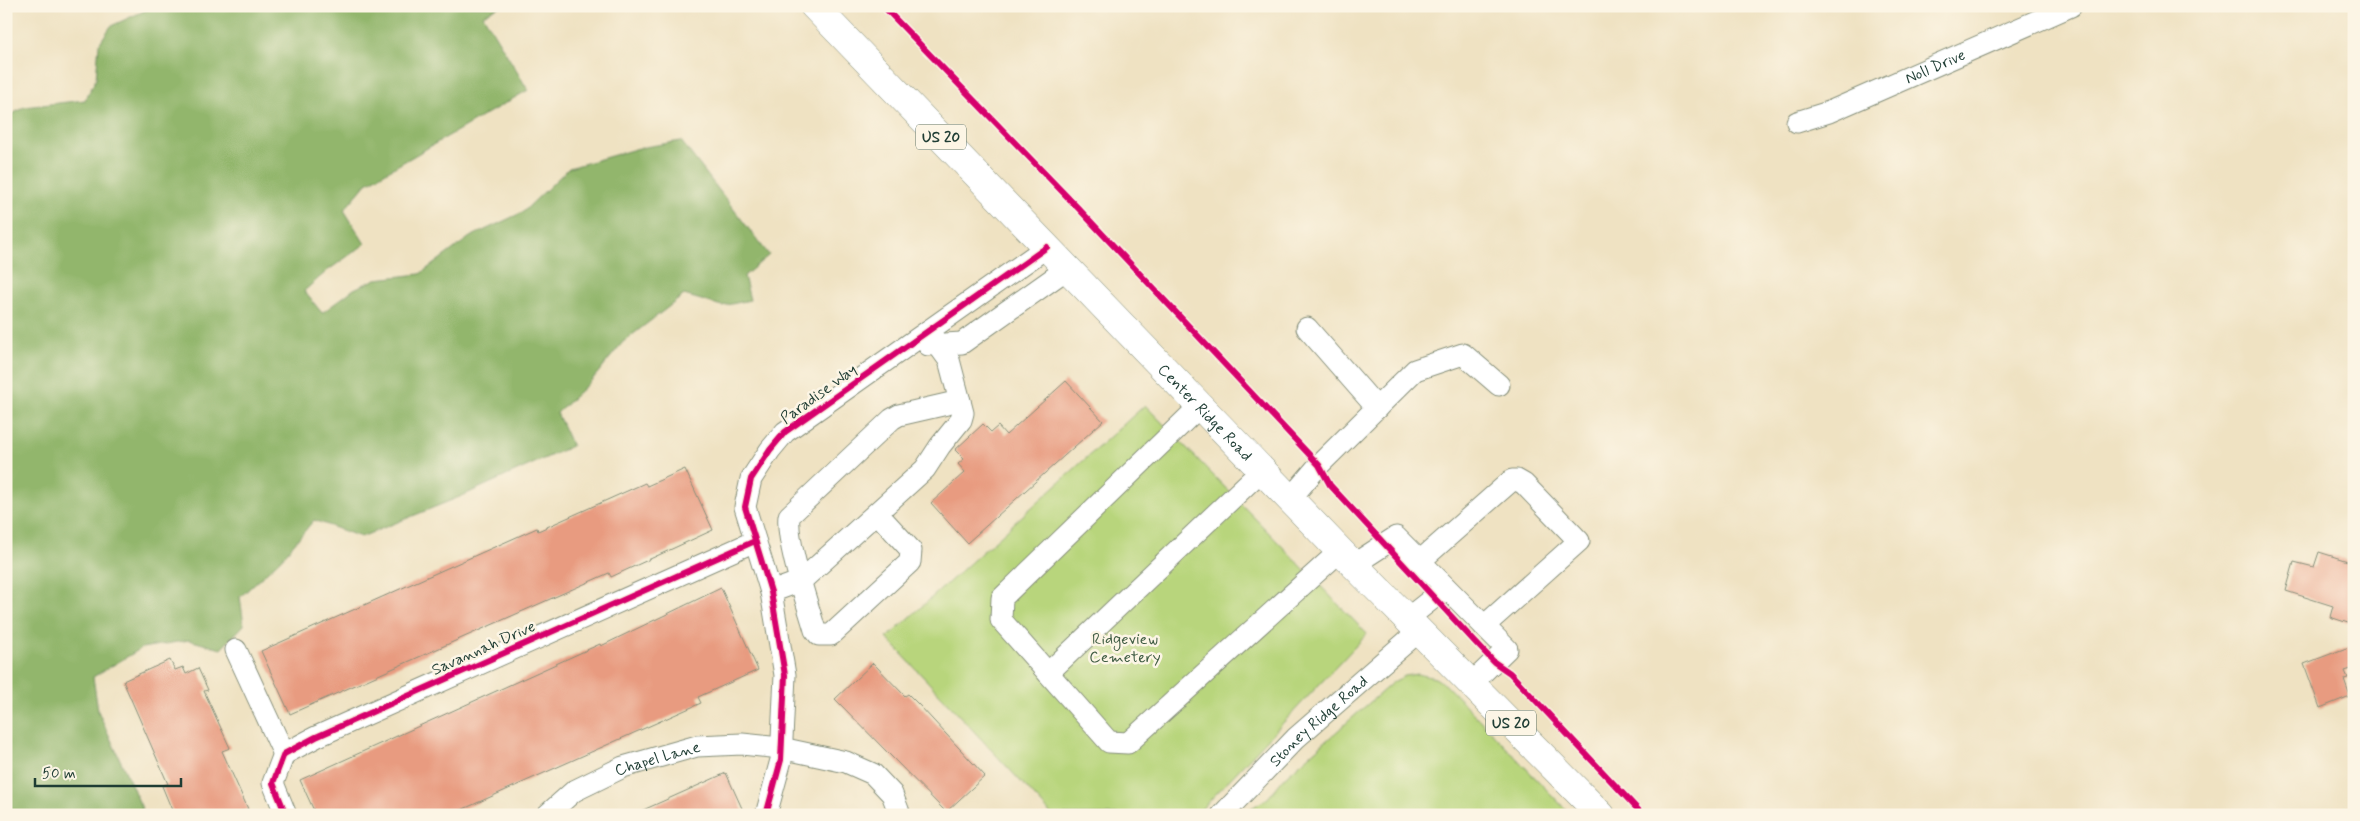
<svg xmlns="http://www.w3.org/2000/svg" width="2360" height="821" viewBox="0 0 2360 821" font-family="Mynerve,sans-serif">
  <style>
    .green { fill: #b8d57c; stroke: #6c8958 }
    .forest { fill: #92b66c; stroke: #587a50 }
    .building { fill: #e89b80 }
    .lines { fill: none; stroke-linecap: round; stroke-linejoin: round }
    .minor-casing { stroke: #87907b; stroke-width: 23 }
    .major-casing { stroke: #87907b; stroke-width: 29 }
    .minor { stroke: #fff; stroke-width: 21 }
    .major { stroke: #fff; stroke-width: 28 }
    .cycleway-casing { stroke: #fcf5e5; stroke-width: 9 }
    .cycleway { stroke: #d6006c; stroke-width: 6 }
    .labels { text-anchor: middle; stroke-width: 5; stroke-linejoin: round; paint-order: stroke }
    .shield { fill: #fcf5e5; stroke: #617469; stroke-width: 1 }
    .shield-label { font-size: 15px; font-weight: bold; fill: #1f3d34 }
    .street-label { font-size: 16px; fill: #1f3d34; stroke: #fcf5e5 }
    .park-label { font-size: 16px; fill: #3e5b42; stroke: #fcf5e5 }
  </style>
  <rect width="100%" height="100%" fill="#fcf5e5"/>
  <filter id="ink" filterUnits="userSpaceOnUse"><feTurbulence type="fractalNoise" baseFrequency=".02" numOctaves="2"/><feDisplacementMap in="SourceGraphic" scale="10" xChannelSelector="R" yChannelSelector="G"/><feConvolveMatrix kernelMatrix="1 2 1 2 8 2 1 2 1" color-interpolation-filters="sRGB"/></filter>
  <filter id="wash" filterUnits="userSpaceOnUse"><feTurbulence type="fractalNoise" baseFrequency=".0096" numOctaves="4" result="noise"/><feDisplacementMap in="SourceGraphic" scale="20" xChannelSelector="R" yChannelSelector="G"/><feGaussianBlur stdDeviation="1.12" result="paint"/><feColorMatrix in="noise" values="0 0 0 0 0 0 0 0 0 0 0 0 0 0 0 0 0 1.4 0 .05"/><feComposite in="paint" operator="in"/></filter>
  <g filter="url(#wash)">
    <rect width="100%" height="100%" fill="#efe2c2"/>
    <!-- green -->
    <g class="green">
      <path d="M1145,405L1367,634L1196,815H1052L887,638Z"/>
      <path d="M1417,674L1435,678L1446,685L1571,815H1240L1268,798L1285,777L1393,682L1405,676Z"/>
    </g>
    <!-- forest -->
    <path class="forest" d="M155,6H500L483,15L528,90L367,183L344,210L365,244L327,271L304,291L322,313L354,289L376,279L420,274L470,237L523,212L569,168L639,148L681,141L769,255L744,276L750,300L722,306L684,295L623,342L592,380L557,413L572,446L462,496L361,537L314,520L281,559L240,597L244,625L221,649L189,640L142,648L93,677L98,711L145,815H6V118L24,107L85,100L96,79L99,44L111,26Z"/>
    <g id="blocks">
      <!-- building -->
      <g class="building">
        <path d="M1066,381L1103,421L967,543L931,503L965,472L958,464L964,459L955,450L983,424L991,432L998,426L1006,435Z"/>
        <path d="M685,469L713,530L611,577L609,573L290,714L261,651L537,528L538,531L645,483L647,486Z"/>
        <path d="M2319,552L2354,563V614L2351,613L2348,623L2330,617L2333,606L2286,591L2294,562L2314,567Z"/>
        <path d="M721,588L758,670L698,697L701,703L450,815H316L300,780L600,644L601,646Z"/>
        <path d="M2349,647L2354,658V668L2345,671L2348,678L2344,679L2350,696L2320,708L2304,664Z"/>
        <path d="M170,660L175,670L183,667L186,674L198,668L208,690L204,691L230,748L222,751L248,809L234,815H174L162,786L168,784L123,681Z"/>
        <path d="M873,663L905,696L908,694L920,706L985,776L946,812L835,699Z"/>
        <path d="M726,773L745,815H632Z"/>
      </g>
    </g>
  </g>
  <g filter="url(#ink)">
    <use href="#blocks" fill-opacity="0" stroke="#87907b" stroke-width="1"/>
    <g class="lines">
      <defs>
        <g id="minor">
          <path id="s1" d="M1797,122L1829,112L2071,6"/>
          <path d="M1307,328L1377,408"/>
          <path d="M928,345L962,343L1068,268"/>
          <path d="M1200,406L1002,598L1001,620L1109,742L1128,743L1340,551"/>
          <path d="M1290,499L1319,465L1415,370L1463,354L1499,385"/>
          <path d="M877,513L911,550L910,562L831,635H819L815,630C807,602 786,542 789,516L892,419L899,415L960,401"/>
          <path d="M1420,561L1512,480H1517L1524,484L1579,541L1484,626"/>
          <path d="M1353,565L1396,537L1507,649L1472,683"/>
          <path d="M771,592L801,581L925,469L940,446L961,420L963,413L949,360L928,331"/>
          <path d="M1408,618L1446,588"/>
          <path d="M236,650L284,754"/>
          <path d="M1048,673L1262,470"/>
          <path d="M286,815L273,783L284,754L316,737L755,541"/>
          <path id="s2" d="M547,815L574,791L623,767L697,746L742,744L781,748L846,762L873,774L892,794L900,815"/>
          <path d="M766,815L781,760L785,675L771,592L745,507L751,479L770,450L785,432L1047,247"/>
          <path id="s3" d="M1222,815L1296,738L1420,630"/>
        </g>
        <g id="major">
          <path id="s4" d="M814,6L1340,551L1601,815"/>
        </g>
      </defs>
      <!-- minor casing -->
      <use href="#minor" class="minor-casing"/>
      <!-- major casing -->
      <use href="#major" class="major-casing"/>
      <!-- minor -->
      <use href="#minor" class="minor"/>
      <!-- major -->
      <use href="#major" class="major"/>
      <defs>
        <g id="cycleway">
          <path d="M883,6L1079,209L1319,465L1330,485L1475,642L1494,662L1510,673L1643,815"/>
          <path d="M286,815L273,783L284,754L316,737L755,541"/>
          <path d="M766,815L781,760L785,675L771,592L745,507L751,479L770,450L785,432L1047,247"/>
        </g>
      </defs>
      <!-- cycleway casing -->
      <use href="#cycleway" class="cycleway-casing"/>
      <!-- cycleway -->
      <use href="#cycleway" class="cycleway"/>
    </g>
  </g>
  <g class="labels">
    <!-- shield labels -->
    <g class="shield">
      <rect x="916" y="124.5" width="50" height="25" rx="4"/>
      <rect x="1486" y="710.5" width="50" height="25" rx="4"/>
    </g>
    <g class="shield-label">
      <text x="941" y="142">US 20</text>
      <text x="1511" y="728">US 20</text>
    </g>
    <!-- street labels -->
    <g class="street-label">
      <text dy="6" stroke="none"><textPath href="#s1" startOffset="149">Noll Drive</textPath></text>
      <text transform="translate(818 393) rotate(-36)" y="6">Paradise Way</text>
      <text dy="6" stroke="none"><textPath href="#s4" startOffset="564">Center Ridge Road</textPath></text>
      <text transform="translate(483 647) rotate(-24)" y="6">Savannah Drive</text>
      <text dy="6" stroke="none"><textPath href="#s3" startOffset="135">Stoney Ridge Road</textPath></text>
      <text dy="6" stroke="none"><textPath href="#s2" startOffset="126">Chapel Lane</textPath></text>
    </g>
    <!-- park labels -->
    <g class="park-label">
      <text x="1125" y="644">Ridgeview<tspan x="1125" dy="18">Cemetery</tspan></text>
    </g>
  </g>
  <!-- margin -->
  <rect width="2360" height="821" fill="none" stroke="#fcf5e5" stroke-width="25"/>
  <!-- scale -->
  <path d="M35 778v8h146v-8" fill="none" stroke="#1f3d34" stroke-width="2.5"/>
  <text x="42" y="778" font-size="15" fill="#1f3d34" stroke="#fcf5e5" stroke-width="4" paint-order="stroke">50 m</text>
</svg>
